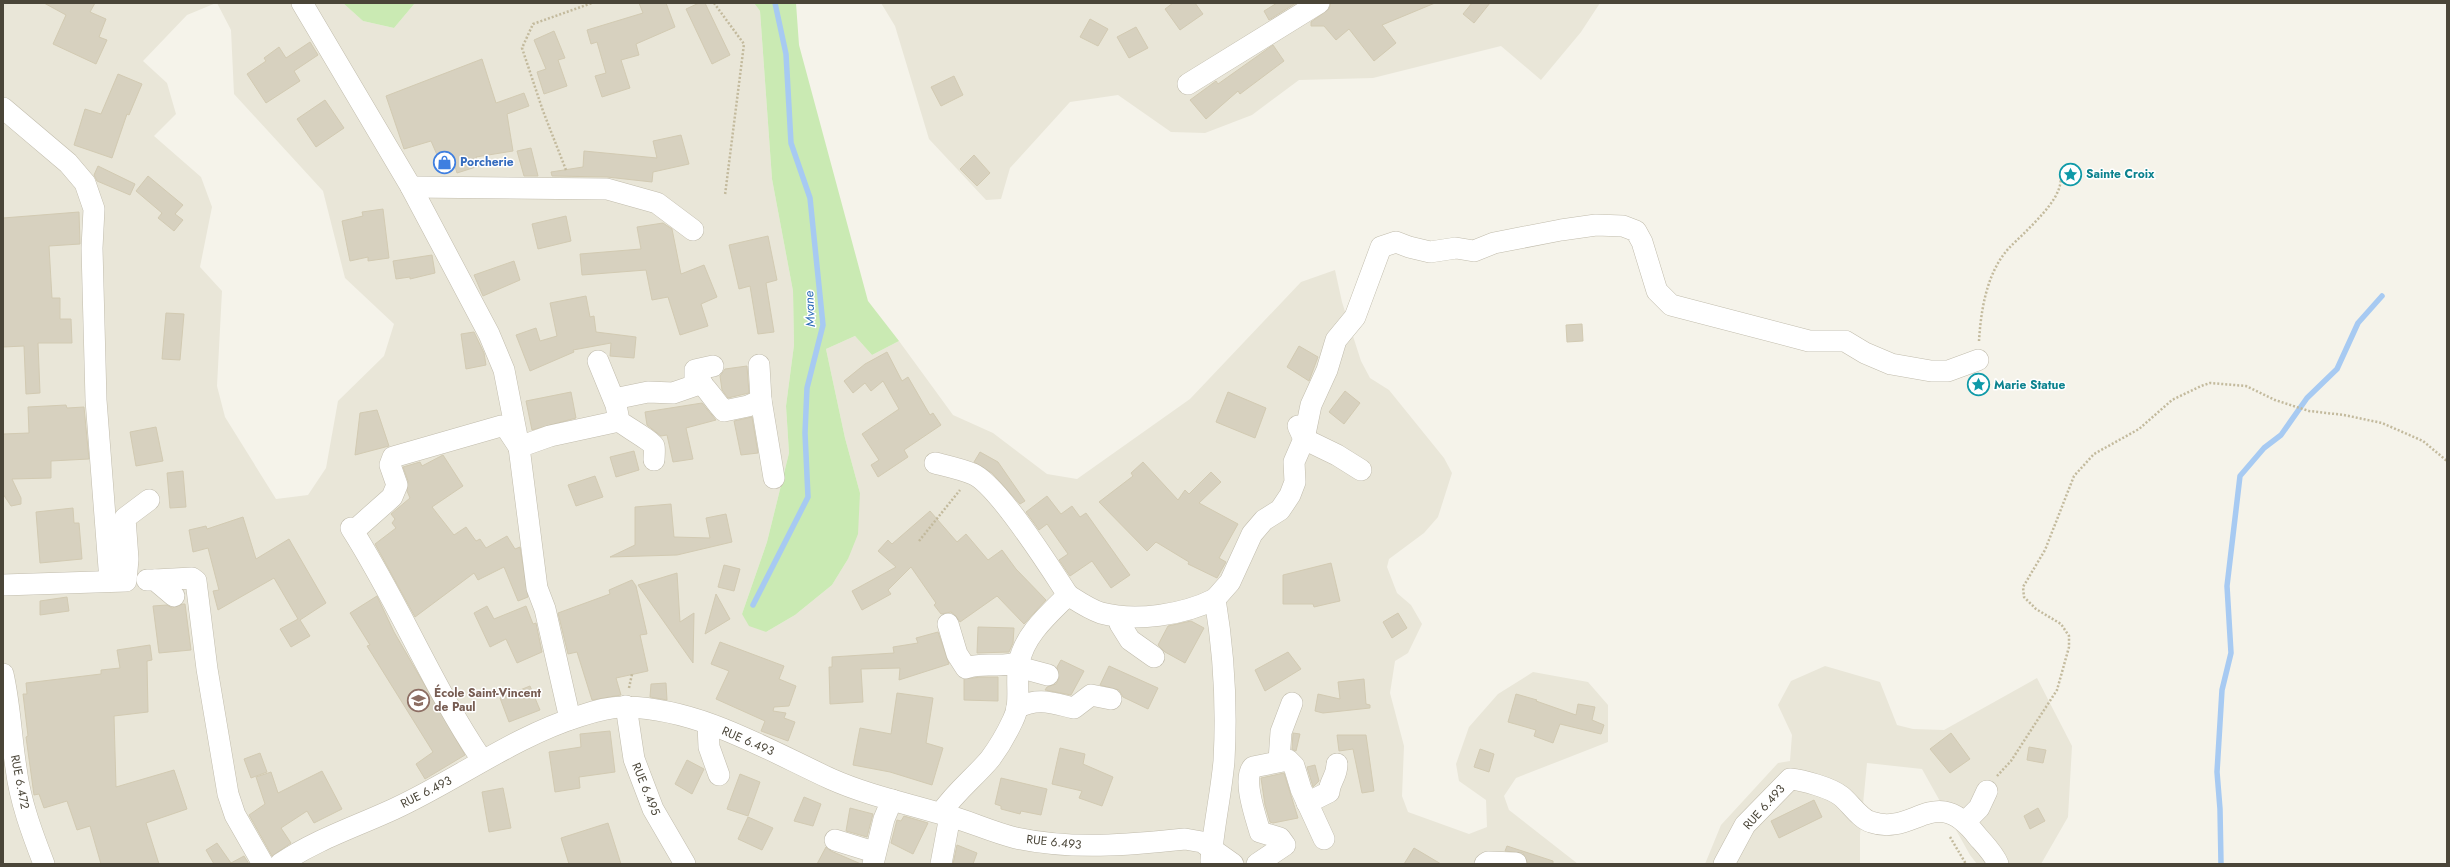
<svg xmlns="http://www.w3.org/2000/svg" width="2450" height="867" viewBox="0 0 2450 867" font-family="Jost,sans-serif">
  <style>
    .residential { fill: #e9e6d8 }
    .green { fill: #caeab3 }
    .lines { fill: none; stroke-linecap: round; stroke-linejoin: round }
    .stream { stroke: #a7caf2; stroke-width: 5.5 }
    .building { fill: #d7d1bf; stroke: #d2cab2 }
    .street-casing { stroke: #c1bcac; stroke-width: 22 }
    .path { stroke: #c3ba9d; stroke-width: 2.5; stroke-dasharray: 2 2; stroke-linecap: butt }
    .street { stroke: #fff; stroke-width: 21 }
    .labels { text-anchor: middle; stroke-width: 3; stroke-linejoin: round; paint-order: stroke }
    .shop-label { font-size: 12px; font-weight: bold; fill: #366cbe; stroke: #fff; text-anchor: start }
    .culture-label { font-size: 12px; font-weight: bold; fill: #0d838f; stroke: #fff; text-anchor: start }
    .education-label { font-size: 12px; font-weight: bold; fill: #785e54; stroke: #fff; text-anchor: start }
    .street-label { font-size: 12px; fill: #4a4538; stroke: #fff }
    .water-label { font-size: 13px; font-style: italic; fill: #2e6db8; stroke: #fff }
  </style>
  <rect width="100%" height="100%" fill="#f5f3ea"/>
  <!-- residential -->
  <g class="residential">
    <path d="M3,3H216L187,15L143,61L167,83L176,114L154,136L201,177L212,207L200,267L222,291L217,386L225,417L276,499L308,495L326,468L338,401L384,356L394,324L345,278L323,191L234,94L231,30L217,3H343L363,21L394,28L415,3H754L760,11L772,179L793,291L794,345L786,406L789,453L767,542L742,614L766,632L795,615L832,585L848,559L860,493L845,438L826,349L855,336L872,355L899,341L953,415L993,433L1047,474L1077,479L1190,399L1301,282L1335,270L1342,302L1361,361L1370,378L1389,390L1444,458L1452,473L1438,517L1424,533L1389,559L1387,567L1397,593L1411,605L1422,624L1408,653L1395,661L1390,693L1404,746L1402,796L1408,812L1469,834L1487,827L1486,800L1459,781L1456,764L1469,727L1498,694L1533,672L1588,682L1608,705V742L1516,778L1504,796L1509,810L1578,864H3Z"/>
    <path d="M881,3H1600L1581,32L1541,80L1501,46L1373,78L1299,80L1252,115L1205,133L1171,132L1118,95L1070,102L1010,168L1001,199L986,200L929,139L895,26Z"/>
    <path d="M1825,666L1880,682L1897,725L1913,729L1944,730L2037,678L2072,746L2068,817L2041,864H1977L1970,855L1922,769L1867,763L1860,835V864H1705L1721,825L1778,763L1790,761L1792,735L1778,705L1791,681Z"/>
  </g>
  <!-- green -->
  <g class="green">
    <path d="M343,3H415L394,28L363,21Z"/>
    <path d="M754,3H796L799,45L868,301L899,341L872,355L855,336L826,349L845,438L860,493L858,534L848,559L832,585L795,615L766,632L749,626L742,614L767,542L789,453L786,406L794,345L793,291L772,179L760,11Z"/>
  </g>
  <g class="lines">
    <!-- stream -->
    <g class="stream">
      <path d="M753,605L808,497L805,433L807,388L823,325L810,198L791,143L786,54L775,3"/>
      <path d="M2221,864L2220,809L2217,772L2222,690L2231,653L2227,586L2240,476L2264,448L2281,435L2307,398L2337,369L2358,323L2382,296"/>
    </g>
  </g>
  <!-- building -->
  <g class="building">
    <path d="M44,3H95L90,12L106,19L99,37L107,40L96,64L53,44L66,15Z"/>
    <path d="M639,3H666L675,27L636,44L639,55L621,60L630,88L602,97L595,76L606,73L597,42L591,44L587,30L643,13Z"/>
    <path d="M699,3H705L730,55L712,64L686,9Z"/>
    <path d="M1173,3H1195L1203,14L1180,30L1165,9Z"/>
    <path d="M1277,3H1296L1269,20L1264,11Z"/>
    <path d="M1331,3H1435L1382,25L1396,43L1374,61L1349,29L1336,40L1324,26H1311V22L1329,9Z"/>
    <path d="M1472,3H1490L1474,23L1463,14Z"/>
    <path d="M1090,19L1108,29L1098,46L1080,37Z"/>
    <path d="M1136,27L1148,48L1129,58L1117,37Z"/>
    <path d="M554,31L565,58L558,60L567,86L544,94L537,72L546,69L534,40Z"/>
    <path d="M310,42L318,55L294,71L300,81L266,103L247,74L266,61L264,58L279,47L286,58Z"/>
    <path d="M1273,45L1284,61L1240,94L1238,91L1206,119L1190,100L1216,81L1218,84Z"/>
    <path d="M482,59L496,103L524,93L529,106L507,114L513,151L476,157L479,166L457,173L455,166L444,171L431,141L404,149L386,96Z"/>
    <path d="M118,74L142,84L129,115L127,114L112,158L74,145L85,109L101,114Z"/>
    <path d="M954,76L963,95L941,106L931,87Z"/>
    <path d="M325,100L344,128L316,147L297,119Z"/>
    <path d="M681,135L689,164L653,172L652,182L607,177L552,176L551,172L583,167L584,151L657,158L653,141Z"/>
    <path d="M531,148L538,176H524L517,151Z"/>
    <path d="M974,155L990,173L977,186L960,169Z"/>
    <path d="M98,166L135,184L130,195L97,181L94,175Z"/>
    <path d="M148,176L183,205L175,214L183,220L174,231L158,218L162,213L136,191Z"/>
    <path d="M383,209L389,258L368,261V257L350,261L342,221L363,216L362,212Z"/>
    <path d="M79,212L80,244L49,246L52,298H60V319H71L72,343H38L40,393L26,394L24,346L3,347V218Z"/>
    <path d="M566,216L571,241L538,249L532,224Z"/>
    <path d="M663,223L672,229L681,274L704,265L717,297L701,304L708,326L680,335L668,297L652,300L646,270L582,275L580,254L641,249L637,227Z"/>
    <path d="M768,236L777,280L766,283L774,332L758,334L750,286L739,289L729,245Z"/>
    <path d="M432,255L435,273L410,279V277L396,279L393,261Z"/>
    <path d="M514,261L520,280L483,296L474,275Z"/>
    <path d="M586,296L590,317L594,316L596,332L636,337L634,358L610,356L611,343L573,350L574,352L530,371L516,335L536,328L540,341L557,336L550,303Z"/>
    <path d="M166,313L184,314L180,360L162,359Z"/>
    <path d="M1582,324L1583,341L1567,342L1566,325Z"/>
    <path d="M474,332L484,353L486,365L466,369L461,334Z"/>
    <path d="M1299,346L1318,357L1309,381L1287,367Z"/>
    <path d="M887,352L902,381L908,377L930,415L933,413L941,425L904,450L908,457L878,477L871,465L879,460L862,434L899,409L883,381L871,391L865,383L853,393L844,381L865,364Z"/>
    <path d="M747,366L749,393L728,398L722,390L720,376L725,369Z"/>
    <path d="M1345,391L1360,403L1344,424L1329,412Z"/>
    <path d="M571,392L576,418L532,430L526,401Z"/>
    <path d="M1228,392L1266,408L1255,438L1216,422Z"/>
    <path d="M702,403L716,420L686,428L693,459L673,462L667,435L661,436L647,425L645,412Z"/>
    <path d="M66,405L67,408L84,407L89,459L51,461V478L12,479L21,498V504L11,506L3,494V434L29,433L28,407Z"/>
    <path d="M377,410L389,446L355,455L360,413Z"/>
    <path d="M752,417L758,453L741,455L734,421Z"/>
    <path d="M156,427L163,461L136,466L130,432Z"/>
    <path d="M634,451L639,470L616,477L610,457Z"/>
    <path d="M980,452L998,462L1025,501L1020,504L992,473L974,462Z"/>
    <path d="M443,455L463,486L432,507L454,535L466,527L476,541L480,539L486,548L507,536L515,549L520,547L528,597L518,601L504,567L478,580L474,573L415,617L375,544L396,528L392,523L395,519L391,514L410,498L407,491L408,481L403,467L420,462L422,466Z"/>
    <path d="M1143,462L1178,500L1185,490L1189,494L1211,472L1221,482L1199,503L1238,524L1219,558L1226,562L1217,578L1188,564L1189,562L1156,542L1147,551L1099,502L1133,476L1131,473Z"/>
    <path d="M183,471L186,507L170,508L167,473Z"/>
    <path d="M595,476L603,497L576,506L568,485Z"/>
    <path d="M1047,496L1061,514L1072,506L1080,517L1086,513L1130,575L1111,588L1092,561L1070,576L1059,560L1068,554L1047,524L1039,530L1026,512Z"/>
    <path d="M671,504L674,537L710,538L706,518L726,514L732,542L677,555L610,557L635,545V507Z"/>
    <path d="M73,508L74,523H79L82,559L40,563L36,512Z"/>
    <path d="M930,511L957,542L966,534L988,560L1002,550L1016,569L1046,600L1024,624L997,596L960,622L956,616L951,612L941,614L934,605L936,603L911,567L888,590L891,594L862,610L852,591L896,567L878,551L888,540L892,544Z"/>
    <path d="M243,517L256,559L289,539L326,603L300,620L310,636L291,647L280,629L298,619L274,578L218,610L213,591L219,590L208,548L193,552L189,530L206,526L207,529Z"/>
    <path d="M1331,563L1340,601L1314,607L1313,604H1283V575Z"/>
    <path d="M724,565L740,569L734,591L718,587Z"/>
    <path d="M677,573L680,622L694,613L693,663L638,585Z"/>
    <path d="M632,580L636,586L647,634L640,635L648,671L616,678L621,695L592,700L577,652L568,654L558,613L610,594L609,590Z"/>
    <path d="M716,594L730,619L705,634Z"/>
    <path d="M377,596L394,632L465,755L425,779L416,764L433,752L367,646L370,645L350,613Z"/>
    <path d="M67,597L69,611L40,615V601Z"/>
    <path d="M183,604H185L191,650L159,653L153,606L167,605L172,608Z"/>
    <path d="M487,606L494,619L526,606L533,624L536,623L542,652L517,663L506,639L490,647L474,613Z"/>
    <path d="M1398,613L1407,628L1392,638L1383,622Z"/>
    <path d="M1191,621L1204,628L1185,663L1165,652L1158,645L1168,626Z"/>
    <path d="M978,627L1014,628L1013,643L1009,652L977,653Z"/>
    <path d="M938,632L949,664L899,680L900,668L861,669L863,702L830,704L829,667H832V657L894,653L893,647L918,643L916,638Z"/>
    <path d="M720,642L784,666L779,679L796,686L789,706L774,707L773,711L786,713L784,718L795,722L788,741L761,731L765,721L716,699L729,671L711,664Z"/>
    <path d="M150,645L152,660L147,661L148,712L114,716L116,787L174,770L187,809L146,823L159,864H101L90,826L77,830L67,801L44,808L39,794L34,795L26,737L28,736L23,694H27L26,683L101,674V670L120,668L117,650Z"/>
    <path d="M1288,652L1301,669L1265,691L1255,670Z"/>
    <path d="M1061,660L1084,671L1071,695L1045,690L1047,687L1056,684L1059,678L1057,667Z"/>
    <path d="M1109,666L1158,688L1148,709L1123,697L1119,690L1100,685Z"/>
    <path d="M981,677H998V701L964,700V679Z"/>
    <path d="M1364,679L1366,704L1370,705V708L1323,713L1315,711L1318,694L1340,699L1338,682Z"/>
    <path d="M666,683L667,700L650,697L651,684Z"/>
    <path d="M530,686L540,710L509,722L500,698Z"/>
    <path d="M897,693L933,698L926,743L943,748L932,785L890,772L853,765L860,728L891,734Z"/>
    <path d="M1516,694L1537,700L1536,701L1576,715L1578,704L1595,707L1592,720L1604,725L1601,734L1560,724L1553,743L1534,736L1536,730L1508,722Z"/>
    <path d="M610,731L615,772L579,777L580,788L555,792L549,752L581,747L580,734Z"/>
    <path d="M1293,733L1300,734L1296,751L1292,749Z"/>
    <path d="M1951,733L1970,759L1950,773L1930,749Z"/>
    <path d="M1337,735H1366L1374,791L1362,793L1353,749L1339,751Z"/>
    <path d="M2029,747L2046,750L2043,763L2027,760Z"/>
    <path d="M1060,748L1085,754L1083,764L1113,777L1102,806L1079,798L1082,791L1052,784Z"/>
    <path d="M1480,749L1494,754L1489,772L1474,767Z"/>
    <path d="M260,753L267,772L251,778L244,759Z"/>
    <path d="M687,760L704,769L692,794L675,784Z"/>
    <path d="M1315,765L1319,781L1313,787L1307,767Z"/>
    <path d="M322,771L342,809L314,823L307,811L281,828L291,843L272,856L249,815L265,804L256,777L271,772L278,793Z"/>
    <path d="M1284,773L1298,818L1273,823L1270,822L1265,805L1261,778Z"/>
    <path d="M740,774L760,782L748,816L727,809Z"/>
    <path d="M1001,778L1047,789L1041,815L1021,811L1020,814L1001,809V806L995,804Z"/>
    <path d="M503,788L511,828L489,832L482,792Z"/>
    <path d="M804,797L821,804L813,826L794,821Z"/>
    <path d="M1814,800L1822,817L1779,838L1771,821Z"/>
    <path d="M850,808L873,814L867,837L846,831Z"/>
    <path d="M2038,808L2045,821L2030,829L2024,816Z"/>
    <path d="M904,816L928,823L913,854L891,843L897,820L901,821Z"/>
    <path d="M748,817L773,828L762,850L738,839Z"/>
    <path d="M608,823L621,864H569L561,838Z"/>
    <path d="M217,843L231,863L244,856L249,864H214L206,850Z"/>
    <path d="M957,845L977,853L973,864H953Z"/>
    <path d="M1507,846L1553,861V864H1528L1523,853L1505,851Z"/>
    <path d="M826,847L831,851L861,864H817Z"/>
    <path d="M1414,848L1441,864H1404Z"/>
  </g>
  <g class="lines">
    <defs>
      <g id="street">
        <path d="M302,3L411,187L489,334L504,370L519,447L537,588L545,609L570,719"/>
        <path d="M1188,84L1319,3"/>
        <path d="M3,108L68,163L85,183L94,209L92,248L96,400L110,581"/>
        <path d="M411,187L607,189L657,203L693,230"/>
        <path d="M598,361L616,405L619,421C625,426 653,442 654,446C655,450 654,456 654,460"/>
        <path d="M759,365L761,400L774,478"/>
        <path d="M713,366L695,370V378C706,385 714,401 724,411L748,406L761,400"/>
        <path d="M614,399L648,392L673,393L702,383"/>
        <path d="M1298,426L1304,439L1337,455L1361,470"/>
        <path d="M935,463C947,466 961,469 973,474C998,485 1051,569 1068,595"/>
        <path d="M147,580H155L174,596"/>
        <path d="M155,580L192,578L196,581L207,669L228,794L235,815L263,864"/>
        <path d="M3,585L126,581L128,559L125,518L149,500"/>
        <path d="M1215,599L1230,582L1252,534L1264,520L1280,510L1290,495L1295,482L1294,462L1304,439L1311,405L1327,370L1336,340L1355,317L1381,247L1396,242L1409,247L1430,252L1456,248L1474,251L1494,243L1561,230L1596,225L1623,226L1636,231L1642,242L1657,291L1671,305L1809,341H1845L1865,353L1891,364L1931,371H1948L1978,360"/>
        <path d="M1122,617L1120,624L1130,640L1154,657"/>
        <path d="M948,624L957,654L966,668C985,661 1001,669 1019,662"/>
        <path d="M1018,667L1048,675"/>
        <path d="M3,674C10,705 11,736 16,768C20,801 32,833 44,864"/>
        <path d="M626,706L634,759L653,809L685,864"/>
        <path d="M1017,708C1038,697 1052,703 1074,708L1091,695L1111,699"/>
        <path d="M708,724L709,747L719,775"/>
        <path d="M482,760C432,686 399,603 351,528L356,529L392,497L397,485L390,465L393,457L501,426L507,429L519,447L550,436L619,421"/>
        <path d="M1279,761L1281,732L1292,703"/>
        <path d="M1307,803L1329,792C1330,780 1337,777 1337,764"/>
        <path d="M941,813C956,791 974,778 990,759C999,747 1007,733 1013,720C1022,703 1015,681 1019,663C1024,635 1049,614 1068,595C1079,602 1089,609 1101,613C1136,622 1183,615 1215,599C1224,653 1227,707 1224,761C1221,795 1213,828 1211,861"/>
        <path d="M1966,821L1979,808L1987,791"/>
        <path d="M835,840L874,852"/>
        <path d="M280,864C315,840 355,827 394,809C457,780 513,737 580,716C595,711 611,706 627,707C700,709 766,749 831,779C867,795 905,803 942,814C967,820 991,832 1016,838C1072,850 1129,845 1185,839L1202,842L1233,864"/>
        <path d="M873,864L884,819L892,800"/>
        <path d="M941,864L950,816"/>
        <path d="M1257,864L1285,845L1280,838L1260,832C1256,818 1242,779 1253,767L1288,760L1294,766L1301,789L1324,839"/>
        <path d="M1485,864L1488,862L1516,863"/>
        <path d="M1724,864L1745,825L1790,779C1803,780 1831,788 1841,796C1850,803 1860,819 1871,822C1915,837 1935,781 1978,837C1985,845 1994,854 1998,864"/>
      </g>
    </defs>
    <!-- street casing -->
    <use href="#street" class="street-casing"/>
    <!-- path -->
    <g class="path">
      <path d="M714,3L744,44L725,195"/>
      <path d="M566,170L543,111L522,48L533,24L592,3"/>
      <path d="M1979,341C1981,309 1987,271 2010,247C2024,233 2051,209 2058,191C2061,185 2061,177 2062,170"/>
      <path d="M919,541L960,490"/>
      <path d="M629,688L632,674"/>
      <path d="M1997,776L2011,761L2057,690L2069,647V636L2061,624L2036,609L2024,597L2023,587L2045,550L2074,476L2094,454L2139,429L2172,400L2201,386L2210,383L2246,386L2275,400L2309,411L2344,415L2382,423L2423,441L2447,461"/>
      <path d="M1950,837L1966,864"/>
    </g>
    <!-- street -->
    <use href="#street" class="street"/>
  </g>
  <!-- icons -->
  <defs>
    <symbol id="shop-ring" viewBox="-11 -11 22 22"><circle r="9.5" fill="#fff" stroke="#3f7fe0" stroke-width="1.5"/><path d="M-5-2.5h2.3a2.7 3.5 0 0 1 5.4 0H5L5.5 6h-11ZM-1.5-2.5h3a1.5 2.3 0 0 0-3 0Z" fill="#3f7fe0"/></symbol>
    <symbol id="sight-ring" viewBox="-11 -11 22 22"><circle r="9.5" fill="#fff" stroke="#0f9aa8" stroke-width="1.5"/><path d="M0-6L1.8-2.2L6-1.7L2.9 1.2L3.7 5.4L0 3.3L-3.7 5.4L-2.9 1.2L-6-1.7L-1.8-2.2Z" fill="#0f9aa8"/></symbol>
    <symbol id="school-ring" viewBox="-11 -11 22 22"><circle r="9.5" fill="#fff" stroke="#8d6e63" stroke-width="1.5"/><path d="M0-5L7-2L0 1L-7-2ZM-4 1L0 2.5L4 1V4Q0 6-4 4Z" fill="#8d6e63"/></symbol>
  </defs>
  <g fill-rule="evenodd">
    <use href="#shop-ring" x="432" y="150" width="25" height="25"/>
    <use href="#sight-ring" x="2058" y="162" width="25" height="25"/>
    <use href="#sight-ring" x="1966" y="372" width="25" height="25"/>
    <use href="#school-ring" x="406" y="688" width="25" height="25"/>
  </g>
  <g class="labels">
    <!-- shop labels -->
    <g class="shop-label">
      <text x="460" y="166">Porcherie</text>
    </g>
    <!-- culture labels -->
    <g class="culture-label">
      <text x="2086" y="178">Sainte Croix</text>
      <text x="1994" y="389">Marie Statue</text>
    </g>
    <!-- education labels -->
    <g class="education-label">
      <text x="434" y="697">École Saint-Vincent<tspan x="434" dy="14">de Paul</tspan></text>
    </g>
    <!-- street labels -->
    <g class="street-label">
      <text transform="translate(748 741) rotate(23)" y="4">RUE 6.493</text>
      <text transform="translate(20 782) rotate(79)" y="4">RUE 6.472</text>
      <text transform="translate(646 789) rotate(68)" y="4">RUE 6.495</text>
      <text transform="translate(426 792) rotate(-27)" y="4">RUE 6.493</text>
      <text transform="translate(1764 807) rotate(-48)" y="4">RUE 6.493</text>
      <text transform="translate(1054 842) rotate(6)" y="4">RUE 6.493</text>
    </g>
    <!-- water labels -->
    <g class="water-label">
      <text transform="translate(809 309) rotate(-93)" y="5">Mvane</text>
    </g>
  </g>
  <!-- border -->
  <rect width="2450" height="867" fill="none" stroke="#4a4538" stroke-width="8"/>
</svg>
